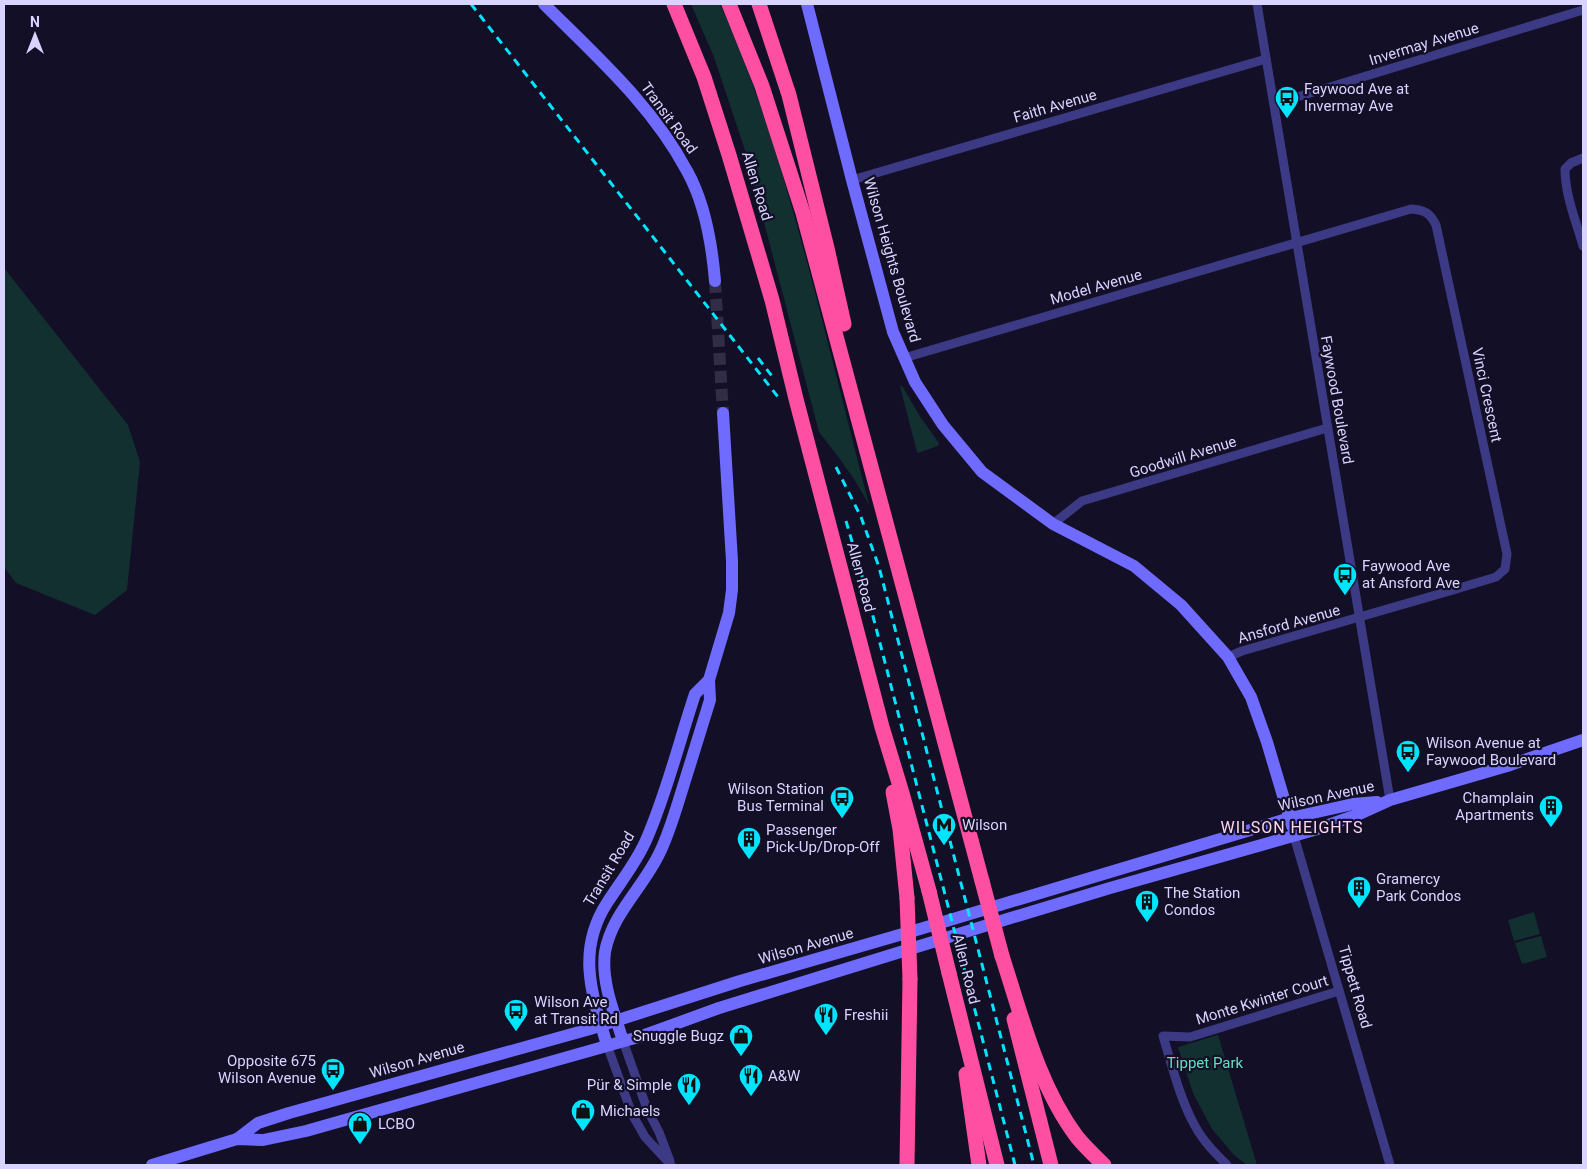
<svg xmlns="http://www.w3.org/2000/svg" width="1587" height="1169" viewBox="0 0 1587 1169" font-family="Roboto,sans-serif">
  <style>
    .green { fill: #12302f }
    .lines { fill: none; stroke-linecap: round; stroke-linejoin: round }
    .secondary-tunnel { stroke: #312d47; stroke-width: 12; stroke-dasharray: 12 6; stroke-linecap: butt }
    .street { stroke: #3d3a85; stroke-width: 9 }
    .secondary { stroke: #6f6bff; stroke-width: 12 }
    .highway { stroke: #ff4fa3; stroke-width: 15 }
    .rail { stroke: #00e5ff; stroke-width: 3; stroke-dasharray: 8 6; stroke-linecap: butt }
    .highway-bridge { stroke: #ff4fa3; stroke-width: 15 }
    .labels { text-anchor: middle; stroke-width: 4.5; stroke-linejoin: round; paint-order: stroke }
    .street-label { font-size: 15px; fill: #d9d4ff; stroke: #130f26 }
    .poi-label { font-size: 15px; fill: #d9d4ff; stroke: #130f26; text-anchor: start }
    .park-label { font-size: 15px; fill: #5fe0c0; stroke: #130f26 }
    .neighbourhood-label { font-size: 16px; letter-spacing: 1px; fill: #ffd6f0; stroke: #130f26 }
  </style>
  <rect width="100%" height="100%" fill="#130f26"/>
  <!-- green -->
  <g class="green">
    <path d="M691,4H720C762,97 789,193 815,292C833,363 851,434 869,505C855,478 838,456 819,432L745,150L714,57Z"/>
    <path d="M4,268L128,425L140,462L127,590L95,615L16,583L4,567Z"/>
    <path d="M900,386H902L921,418L939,443L938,446L918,453L917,452Z"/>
    <path d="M1534,912L1540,934L1514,941L1508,920Z"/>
    <path d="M1541,936L1547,957L1522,964L1515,943Z"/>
    <path d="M1218,1035L1257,1165H1247L1234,1155L1212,1129L1193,1093L1178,1047Z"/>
  </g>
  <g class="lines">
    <!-- secondary-tunnel -->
    <path class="secondary-tunnel" d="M715,281L723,413"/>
    <!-- street -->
    <g class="street">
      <path d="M1257,4L1390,800"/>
      <path d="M1274,104L1583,10"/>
      <path d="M1583,158L1571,163L1565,169C1565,195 1576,221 1583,246"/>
      <path d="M852,180L1266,59"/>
      <path d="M904,358L1411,209C1425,210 1430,213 1436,225L1507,554L1505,569L1496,577L1453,590L1242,651L1228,657"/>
      <path d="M1053,524L1082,501L1327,428"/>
      <path d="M1294,836L1390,1165"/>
      <path d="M623,1041L647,1109L659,1132L670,1161"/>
      <path d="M607,1045L632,1114L645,1137L671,1165"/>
      <path d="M1227,1165C1215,1153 1203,1141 1195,1126C1180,1099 1172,1066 1163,1036L1190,1037L1339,991"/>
    </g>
    <!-- secondary -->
    <g class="secondary">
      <path d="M544,4C596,56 652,105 687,171C705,203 712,245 715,281"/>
      <path d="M807,4L852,180L893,332L915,382L943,425L982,472L1053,524L1134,566L1181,605L1228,657L1251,697L1267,742L1292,826"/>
      <path d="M623,1041C614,1012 601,982 605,952C612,913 644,887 660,852C670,831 676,809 683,787C692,758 701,729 710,700L709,680L729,613L732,590V561L723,413"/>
      <path d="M607,1045C592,995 576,951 607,903C621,881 637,862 647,838C667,792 679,742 695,694L709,680"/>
      <path d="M237,1139L258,1123L289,1113L590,1029L740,981L920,929L1290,818L1353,804L1377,802"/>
      <path d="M152,1165L237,1139L263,1140L306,1131L642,1036L719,1008L991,924L1110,888L1314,830L1357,815L1390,800L1507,766L1583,740"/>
    </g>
    <!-- highway -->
    <g class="highway">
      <path d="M674,4L704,77L729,155L772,300L796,399L882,727L902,793L929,891"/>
      <path d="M729,4L762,86L803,213L982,881"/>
      <path d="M759,4L789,95L827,248L844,324"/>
      <path d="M893,792L900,829L907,898"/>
      <path d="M1002,956C1022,1017 1038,1085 1077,1137C1085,1147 1095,1156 1104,1165"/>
      <path d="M949,973L997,1165"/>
      <path d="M1014,1019L1051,1165"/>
      <path d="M966,1074L979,1165"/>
      <path d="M907,1165L910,979"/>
    </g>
    <!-- rail -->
    <g class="rail">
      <path d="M471,4L778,397"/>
      <path d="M758,358L775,380"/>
      <path d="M836,467L861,517L879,567L1034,1165"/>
      <path d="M846,521L867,593L1015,1165"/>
    </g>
    <!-- highway-bridge -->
    <g class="highway-bridge">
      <path d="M982,881L1002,956"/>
      <path d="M929,891L949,973"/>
      <path d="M907,898L910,979"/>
    </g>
  </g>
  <!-- icons -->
  <defs>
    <symbol id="bus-pin" viewBox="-11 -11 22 30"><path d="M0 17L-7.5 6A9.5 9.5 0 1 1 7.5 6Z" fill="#00e5ff" stroke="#130f26"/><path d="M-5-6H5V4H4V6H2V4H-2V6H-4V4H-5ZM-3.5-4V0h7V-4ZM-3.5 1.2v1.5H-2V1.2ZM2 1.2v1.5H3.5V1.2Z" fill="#111"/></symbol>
    <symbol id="building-pin" viewBox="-11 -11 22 30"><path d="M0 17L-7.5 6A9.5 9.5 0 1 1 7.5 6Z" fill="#00e5ff" stroke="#130f26"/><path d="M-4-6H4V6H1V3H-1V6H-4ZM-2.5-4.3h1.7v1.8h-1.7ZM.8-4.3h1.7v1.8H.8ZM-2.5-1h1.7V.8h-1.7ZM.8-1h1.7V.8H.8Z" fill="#111"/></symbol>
    <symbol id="metro-pin" viewBox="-11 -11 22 30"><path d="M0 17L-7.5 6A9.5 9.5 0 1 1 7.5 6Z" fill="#00e5ff" stroke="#130f26"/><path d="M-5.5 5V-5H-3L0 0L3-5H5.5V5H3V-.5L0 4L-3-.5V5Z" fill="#111"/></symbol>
    <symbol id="restaurant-pin" viewBox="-11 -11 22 30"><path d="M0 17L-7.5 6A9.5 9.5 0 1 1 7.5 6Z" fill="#00e5ff" stroke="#130f26"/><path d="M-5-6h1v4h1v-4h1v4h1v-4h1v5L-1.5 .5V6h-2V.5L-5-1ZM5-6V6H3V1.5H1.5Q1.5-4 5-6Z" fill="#111"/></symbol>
    <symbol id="shop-pin" viewBox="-11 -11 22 30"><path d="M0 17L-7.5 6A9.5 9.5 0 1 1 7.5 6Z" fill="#00e5ff" stroke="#130f26"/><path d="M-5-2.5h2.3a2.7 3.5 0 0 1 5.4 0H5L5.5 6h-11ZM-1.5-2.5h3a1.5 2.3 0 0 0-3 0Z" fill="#111"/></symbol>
  </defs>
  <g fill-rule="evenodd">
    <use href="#bus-pin" x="1273" y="84" width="28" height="38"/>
    <use href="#bus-pin" x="1331" y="561" width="28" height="38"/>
    <use href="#bus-pin" x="1394" y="738" width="28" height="38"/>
    <use href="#bus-pin" x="828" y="784" width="28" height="38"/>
    <use href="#building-pin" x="1537" y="793" width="28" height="38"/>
    <use href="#metro-pin" x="930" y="811" width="28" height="38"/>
    <use href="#building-pin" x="735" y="825" width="28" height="38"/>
    <use href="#building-pin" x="1345" y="874" width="28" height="38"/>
    <use href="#building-pin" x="1133" y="888" width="28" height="38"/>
    <use href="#bus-pin" x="502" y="997" width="28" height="38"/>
    <use href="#restaurant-pin" x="812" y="1001" width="28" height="38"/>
    <use href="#shop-pin" x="727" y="1022" width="28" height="38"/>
    <use href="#bus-pin" x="319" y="1056" width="28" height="38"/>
    <use href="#restaurant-pin" x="737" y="1062" width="28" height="38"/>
    <use href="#restaurant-pin" x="675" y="1071" width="28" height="38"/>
    <use href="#shop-pin" x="569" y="1097" width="28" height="38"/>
    <use href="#shop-pin" x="346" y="1110" width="28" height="38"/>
  </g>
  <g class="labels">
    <!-- street labels -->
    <g class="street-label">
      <text transform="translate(1424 44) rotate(-17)" y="5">Invermay Avenue</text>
      <text transform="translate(1055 106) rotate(-16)" y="5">Faith Avenue</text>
      <text transform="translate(669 118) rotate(54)" y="5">Transit Road</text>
      <text transform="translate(757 186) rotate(73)" y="5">Allen Road</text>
      <text transform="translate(892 260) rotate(74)" y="5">Wilson Heights Boulevard</text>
      <text transform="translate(1096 287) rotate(-16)" y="5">Model Avenue</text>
      <text transform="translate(1487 395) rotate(78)" y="5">Vinci Crescent</text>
      <text transform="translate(1337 400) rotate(80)" y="5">Faywood Boulevard</text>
      <text transform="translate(1183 457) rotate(-17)" y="5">Goodwill Avenue</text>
      <text transform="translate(861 577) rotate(75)" y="5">Allen Road</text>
      <text transform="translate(1289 624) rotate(-16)" y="5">Ansford Avenue</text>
      <text transform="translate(1326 796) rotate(-12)" y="5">Wilson Avenue</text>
      <text transform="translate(609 869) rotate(-59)" y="5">Transit Road</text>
      <text transform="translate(806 946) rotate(-16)" y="5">Wilson Avenue</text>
      <text transform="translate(966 969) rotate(76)" y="5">Allen Road</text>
      <text transform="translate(1355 987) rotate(74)" y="5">Tippett Road</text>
      <text transform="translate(1262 1000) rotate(-17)" y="5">Monte Kwinter Court</text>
      <text transform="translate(417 1060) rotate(-16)" y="5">Wilson Avenue</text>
    </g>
    <!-- poi labels -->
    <g class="poi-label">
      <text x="1304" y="94">Faywood Ave at<tspan x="1304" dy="17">Invermay Ave</tspan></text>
      <text x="1362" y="571">Faywood Ave<tspan x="1362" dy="17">at Ansford Ave</tspan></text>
      <text x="1426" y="748">Wilson Avenue at<tspan x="1426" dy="17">Faywood Boulevard</tspan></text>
      <text x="824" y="794" text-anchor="end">Wilson Station<tspan x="824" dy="17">Bus Terminal</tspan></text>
      <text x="1534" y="803" text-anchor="end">Champlain<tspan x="1534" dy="17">Apartments</tspan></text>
      <text x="962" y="830">Wilson</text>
      <text x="766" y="835">Passenger<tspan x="766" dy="17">Pick-Up/Drop-Off</tspan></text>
      <text x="1376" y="884">Gramercy<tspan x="1376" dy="17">Park Condos</tspan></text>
      <text x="1164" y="898">The Station<tspan x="1164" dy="17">Condos</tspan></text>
      <text x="534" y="1007">Wilson Ave<tspan x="534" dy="17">at Transit Rd</tspan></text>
      <text x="844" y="1020">Freshii</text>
      <text x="724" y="1041" text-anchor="end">Snuggle Bugz</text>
      <text x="316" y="1066" text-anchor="end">Opposite 675<tspan x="316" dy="17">Wilson Avenue</tspan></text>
      <text x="768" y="1081">A&amp;W</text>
      <text x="672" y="1090" text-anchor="end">Pür &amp; Simple</text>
      <text x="600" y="1116">Michaels</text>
      <text x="378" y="1129">LCBO</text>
    </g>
    <!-- park labels -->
    <g class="park-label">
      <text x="1205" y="1068">Tippet Park</text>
    </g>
    <!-- neighbourhood labels -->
    <g class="neighbourhood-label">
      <text x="1292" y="833">WILSON HEIGHTS</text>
    </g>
  </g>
  <!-- border -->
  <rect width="1587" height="1169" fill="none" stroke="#d9d4ff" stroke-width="10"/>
  <!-- north arrow -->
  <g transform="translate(35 35)" stroke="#130f26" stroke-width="4" paint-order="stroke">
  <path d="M0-4L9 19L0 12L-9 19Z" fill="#d9d4ff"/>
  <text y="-8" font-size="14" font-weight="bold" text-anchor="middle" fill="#d9d4ff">N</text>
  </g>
</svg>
